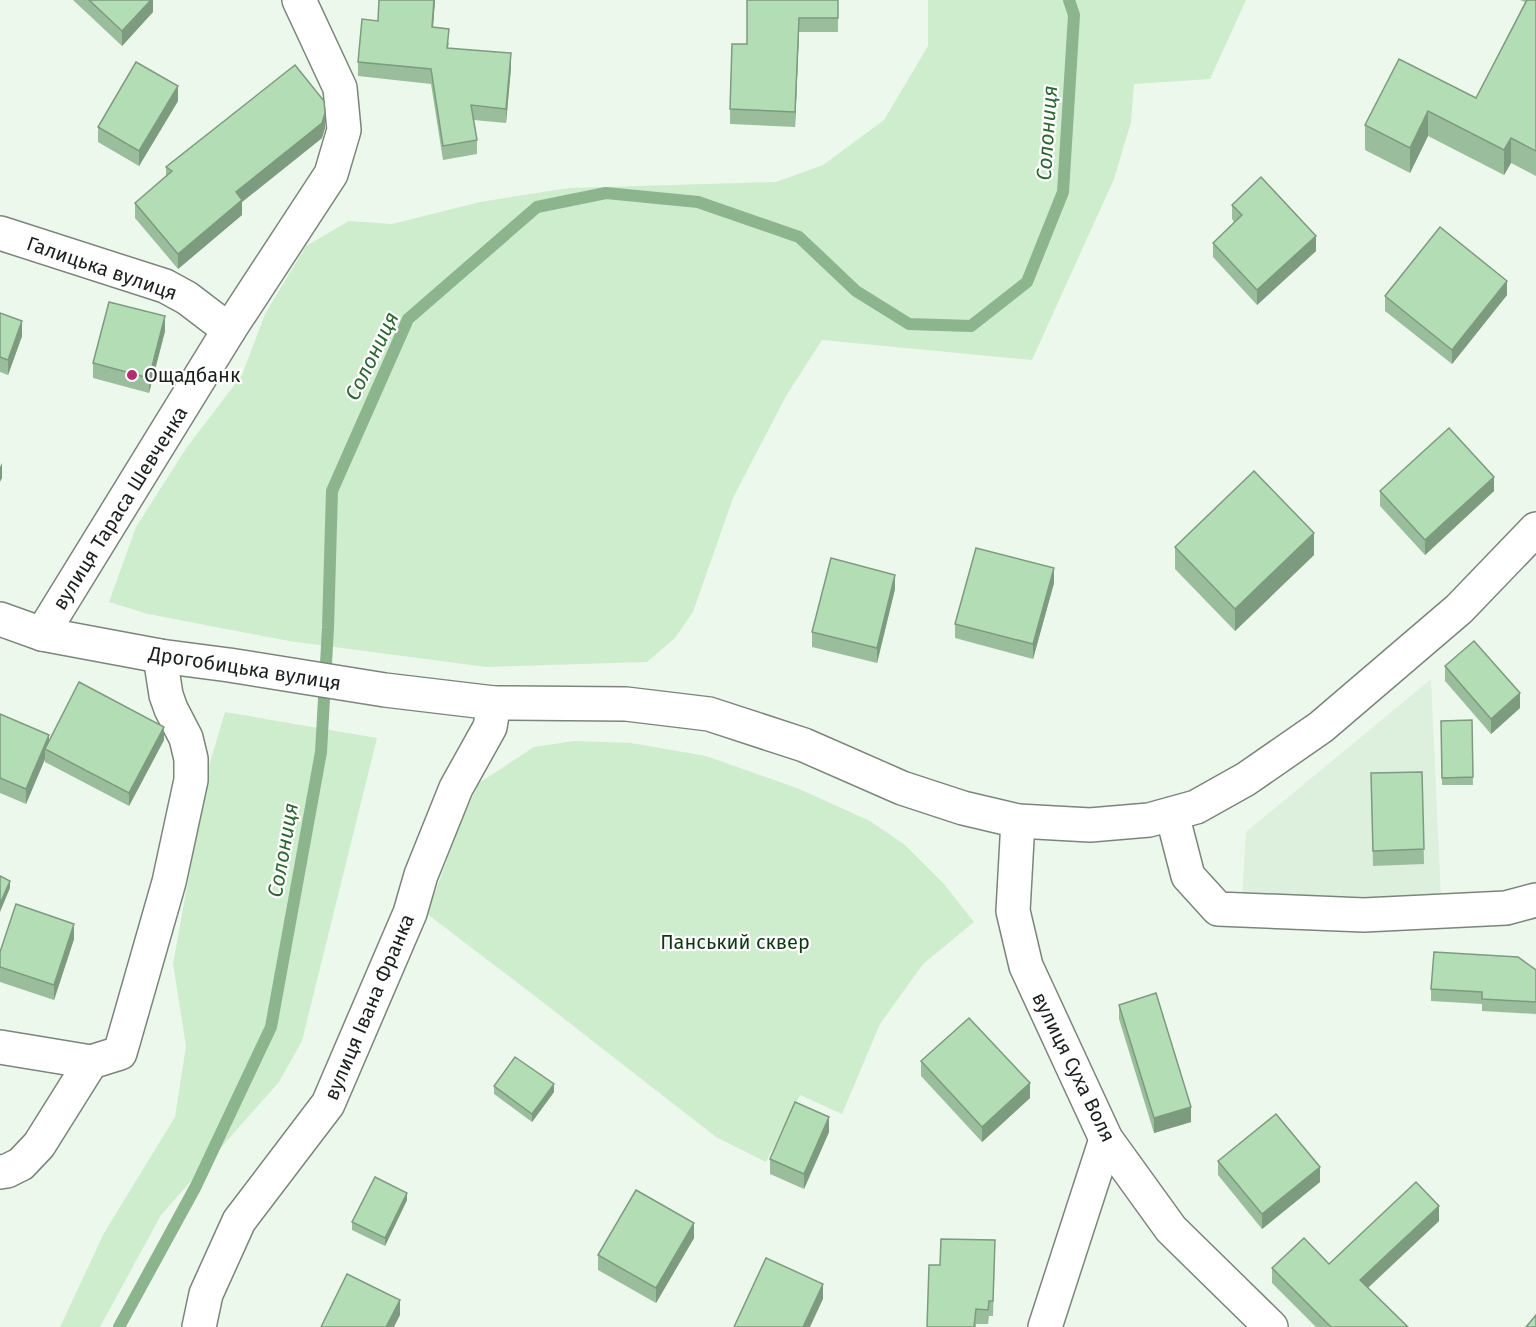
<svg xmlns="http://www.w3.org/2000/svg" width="1536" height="1327" viewBox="0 0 1536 1327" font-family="'Fira Sans',sans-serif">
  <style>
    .built { fill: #ddefdd }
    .green { fill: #cdedcd }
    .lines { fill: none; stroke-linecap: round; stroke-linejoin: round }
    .stream { stroke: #8cb48d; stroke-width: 12 }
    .minor-casing { stroke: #7b857b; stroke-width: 36 }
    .minor { stroke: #fff; stroke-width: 33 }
    .wall { fill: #9abe9b }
    .shaded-wall { fill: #7d9b7e }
    .building { fill: #b3ddb4; stroke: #7d9b7e; stroke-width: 1.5 }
    .poi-dot { fill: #b42d6f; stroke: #fff; stroke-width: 2 }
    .labels { text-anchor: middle; stroke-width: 4.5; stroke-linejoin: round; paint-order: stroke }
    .street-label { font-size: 20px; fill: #1c201c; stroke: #fff }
    .poi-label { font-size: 20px; fill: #1c201c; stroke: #fff; text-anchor: start }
    .park-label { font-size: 20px; fill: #0c3812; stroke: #fff }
    .water-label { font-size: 21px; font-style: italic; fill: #2d6632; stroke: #fff }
  </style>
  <rect width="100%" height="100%" fill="#edf8ed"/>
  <!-- built -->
  <path class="built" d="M1431,679L1441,899L1242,901L1246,832Z"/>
  <!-- green -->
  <g class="green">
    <path d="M928,0H1246L1210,79L1134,84L1131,122L1114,179L1032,360L822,340L786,396L733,498L693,612L675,638L647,662L486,667L289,641L148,614L109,602L136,527L187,447L242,375L265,314L306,246L349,221L392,224L480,202L569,188L776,182L823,165L884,120L928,46Z"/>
    <path d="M225,712L377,738L302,1041L279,1082L161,1215L100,1327H60L104,1233L175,1117L186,1046L173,964L209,766Z"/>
    <path d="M574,741L631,743L706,756L797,788L870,821L905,845L944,884L974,922L923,964L880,1024L842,1114L800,1095L766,1162L716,1137L531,993L427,914L461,822L479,783L534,747Z"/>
  </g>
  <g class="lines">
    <!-- stream -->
    <path class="stream" d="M119,1327L196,1186L271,1027L321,752L328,628L332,491L408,319L537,207L606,193L698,202L799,237L856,291L909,324L971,326L1027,282L1063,192L1074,15L1069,0"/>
    <defs>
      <g id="minor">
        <path d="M0,233L165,286L187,298L229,330"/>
        <path d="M0,619L42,634L160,656L229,665L385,690L494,703L626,704L709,714L804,745L902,788L963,808L1018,821L1090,825L1149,820L1196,807L1246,779L1321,727L1459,609L1536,529"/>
        <path d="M42,634L229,330L331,174L344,130L340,88L299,0"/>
        <path d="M1172,814L1188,876L1218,909L1364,915L1506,908L1536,900"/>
        <path d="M1018,821L1013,911L1026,966L1106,1139L1171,1229L1271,1327"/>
        <path d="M0,1047L91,1062L120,1053L169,882L191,780V759L186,738L171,709L166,695L160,656"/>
        <path d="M0,1172L7,1171L21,1164L39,1145L91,1062"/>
        <path d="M199,1327L206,1294L239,1221L328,1104L410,913L421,875L456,788L490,727L494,703"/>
        <path d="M1045,1327L1106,1139"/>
      </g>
    </defs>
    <!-- minor casing -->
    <use href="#minor" class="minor-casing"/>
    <!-- minor -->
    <use href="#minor" class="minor"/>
  </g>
  <!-- wall -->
  <g class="wall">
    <path d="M73,0H153V12L122,46Z"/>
    <path d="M435,0L433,27L449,43L448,48L511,68L506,123L474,120L477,140V154L443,160L431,84L358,76V62L378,21Z"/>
    <path d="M747,0H838V32H799L795,127L730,124V109L747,44Z"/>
    <path d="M1520,0H1536V176L1511,163L1504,175L1428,136L1410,173L1365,150V125L1476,98L1525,2Z"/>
    <path d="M178,101L139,166L98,142V127Z"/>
    <path d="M325,128L322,138L242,202V215L178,269L135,218V203L166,177V167Z"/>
    <path d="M1232,205L1316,251L1257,305L1213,257V243L1234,222L1232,219Z"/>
    <path d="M1507,295L1452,364L1385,311V296Z"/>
    <path d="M0,313L22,336L8,375L0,372Z"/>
    <path d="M165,331L149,393L93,378V363Z"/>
    <path d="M1380,491H1494L1425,555L1380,506Z"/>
    <path d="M1175,547L1314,555L1235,631L1175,569Z"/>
    <path d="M1054,583L1033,659L955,638V624Z"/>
    <path d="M895,589L877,663L812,647V632Z"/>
    <path d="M1445,666L1520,708L1491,734L1445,681Z"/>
    <path d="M0,714L49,740H164L129,806L45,762V759L26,804L0,793Z"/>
    <path d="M1472,720L1473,785H1442L1441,721Z"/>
    <path d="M1422,772L1424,864L1373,866L1371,773Z"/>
    <path d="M74,939L54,1000L0,982V952Z"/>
    <path d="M1536,970V1014L1482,1011V1004L1431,1001V989Z"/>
    <path d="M1119,1005L1191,1122L1154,1133L1119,1019Z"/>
    <path d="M921,1061L1030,1098L982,1142L921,1076Z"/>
    <path d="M494,1086L554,1092L532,1122L494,1094Z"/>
    <path d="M829,1132L804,1189L770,1174V1159Z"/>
    <path d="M1218,1161L1320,1182L1262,1229L1218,1175Z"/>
    <path d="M407,1200L385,1246L352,1230V1222Z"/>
    <path d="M1439,1221L1368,1288L1408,1327H1316L1272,1283V1268L1329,1264Z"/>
    <path d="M694,1238L656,1303L598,1270V1255Z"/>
    <path d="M995,1255L993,1316H989L988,1324H976V1327H927L940,1265Z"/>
  </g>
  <!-- shaded-wall -->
  <g class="shaded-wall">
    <path d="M151,0H153V12L122,46V31Z"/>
    <path d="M434,0H435L432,41V27Z"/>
    <path d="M799,18V32L795,127V112Z"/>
    <path d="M511,53V68L506,123V109Z"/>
    <path d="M178,86V101L139,166V151Z"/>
    <path d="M1428,111V136L1410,173V148Z"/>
    <path d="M325,113V128L322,138L242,202V215L178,269V254L236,192Z"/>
    <path d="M1511,138V163L1504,175V150Z"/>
    <path d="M1316,236V251L1257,305V290Z"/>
    <path d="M1507,281V295L1452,364V350Z"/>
    <path d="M165,316V331L149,393V378Z"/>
    <path d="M22,321V336L8,375V360Z"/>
    <path d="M2,463V478L0,482V467Z"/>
    <path d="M1494,477V491L1425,555V540Z"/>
    <path d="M1314,533V555L1235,631V609Z"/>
    <path d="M1054,568V583L1033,659V644Z"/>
    <path d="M895,575V589L877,663V648Z"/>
    <path d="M1520,693V708L1491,734V719Z"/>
    <path d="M164,727V740L129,806V793Z"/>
    <path d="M49,735V750L45,749V759L26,804V789Z"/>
    <path d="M10,881V888L0,912V904Z"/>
    <path d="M74,924V939L54,1000V985Z"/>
    <path d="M1030,1083V1098L982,1142V1127Z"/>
    <path d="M554,1084V1092L532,1122V1114Z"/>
    <path d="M1191,1107V1122L1154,1133V1118Z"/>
    <path d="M829,1117V1132L804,1189V1174Z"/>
    <path d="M1320,1167V1182L1262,1229V1214Z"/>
    <path d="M407,1193V1200L385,1246V1238Z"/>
    <path d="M1439,1206V1221L1360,1295V1280Z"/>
    <path d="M694,1223V1238L656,1303V1288Z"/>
    <path d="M823,1284V1299L810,1327H803Z"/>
    <path d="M400,1300V1315L394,1327H386Z"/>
  </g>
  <!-- building -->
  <g class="building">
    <path d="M89,0H151L122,31Z"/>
    <path d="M379,0H434L432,27L449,29L447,48L511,53L506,109L471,105L477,140L443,146L431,69L358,62L362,19L378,21Z"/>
    <path d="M747,0H838V18H799L795,112L730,109L732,44H747Z"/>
    <path d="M1527,0H1536V151L1511,138L1504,150L1428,111L1410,148L1365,125L1399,59L1476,98Z"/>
    <path d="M136,62L178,86L139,151L98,127Z"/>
    <path d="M295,65L324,101L325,113L322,123L236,192L242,200L178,254L135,203L172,171L166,167Z"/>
    <path d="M1261,177L1316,236L1257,290L1213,243L1242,215L1232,205Z"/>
    <path d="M1440,227L1507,281L1452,350L1385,296Z"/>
    <path d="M109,302L165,316L149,378L93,363Z"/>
    <path d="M0,313L22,321L8,360L0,357Z"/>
    <path d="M1449,428L1494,477L1425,540L1380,491Z"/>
    <path d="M1254,471L1314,533L1235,609L1175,547Z"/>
    <path d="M976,548L1054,568L1033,644L955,624Z"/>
    <path d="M831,558L895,575L877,648L812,632Z"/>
    <path d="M1474,641L1520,693L1491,719L1445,666Z"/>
    <path d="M79,682L164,727L129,793L45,749Z"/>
    <path d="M0,714L49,735L26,789L0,778Z"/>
    <path d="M1472,720L1473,777L1442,778L1441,721Z"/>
    <path d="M1422,772L1424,849L1373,851L1371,773Z"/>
    <path d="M0,876L10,881L0,904Z"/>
    <path d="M16,904L74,924L54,985L0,967V952Z"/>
    <path d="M1434,952L1518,957L1536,970V1002L1482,999V992L1431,989Z"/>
    <path d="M1156,993L1191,1107L1154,1118L1119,1005Z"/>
    <path d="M969,1018L1030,1083L982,1127L921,1061Z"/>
    <path d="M515,1057L554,1084L532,1114L494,1086Z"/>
    <path d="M795,1102L829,1117L804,1174L770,1159Z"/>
    <path d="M1276,1114L1320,1167L1262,1214L1218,1161Z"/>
    <path d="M375,1177L407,1193L385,1238L352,1222Z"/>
    <path d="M1416,1182L1439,1206L1360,1280L1408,1327H1331L1272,1268L1304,1238L1329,1264Z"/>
    <path d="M636,1190L694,1223L656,1288L598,1255Z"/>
    <path d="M941,1239L995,1240L993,1301H989L988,1310L976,1309L974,1327H927L929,1265H940Z"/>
    <path d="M766,1258L823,1284L803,1327H734Z"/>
    <path d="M347,1274L400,1300L386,1327H321Z"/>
    <path d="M1536,1315V1327H1526Z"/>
  </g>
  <!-- markers -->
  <circle class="poi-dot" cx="132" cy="375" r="6"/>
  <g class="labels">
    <!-- street labels -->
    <g class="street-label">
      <text transform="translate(102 268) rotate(19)" y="7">Галицька вулиця</text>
      <text transform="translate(120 508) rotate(-58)" y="7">вулиця Тараса Шевченка</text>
      <text transform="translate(245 668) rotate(9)" y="7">Дрогобицька вулиця</text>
      <text transform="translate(369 1007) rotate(-67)" y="7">вулиця Івана Франка</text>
      <text transform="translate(1074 1067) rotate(64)" y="7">вулиця Суха Воля</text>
    </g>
    <!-- poi labels -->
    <g class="poi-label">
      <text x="144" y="382">Ощадбанк</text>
    </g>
    <!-- park labels -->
    <g class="park-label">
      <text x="735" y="949">Панський сквер</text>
    </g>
    <!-- water labels -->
    <g class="water-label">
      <text transform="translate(1047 133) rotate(-86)" y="7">Солониця</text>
      <text transform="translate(372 356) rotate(-64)" y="7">Солониця</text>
      <text transform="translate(283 850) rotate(-80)" y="7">Солониця</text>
    </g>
  </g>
</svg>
